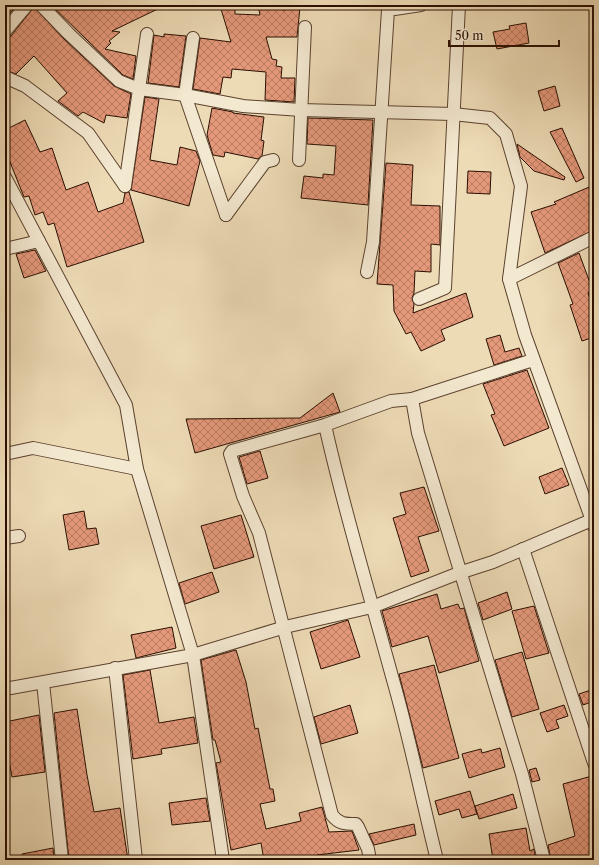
<svg xmlns="http://www.w3.org/2000/svg" width="599" height="865" viewBox="0 0 599 865" font-family="'Libre Caslon Text',serif">
  <style>
    .building { fill: url(#building-cross-hatch); stroke: #2a0e00 }
    .lines { fill: none; stroke-linecap: round; stroke-linejoin: round }
    .street-casing { stroke: #5b412e; stroke-width: 14 }
    .street { stroke: #f3e8d0; stroke-width: 12 }
  </style>
  <defs>
    <pattern id="building-cross-hatch" width="8" height="8" patternUnits="userSpaceOnUse"><rect width="8" height="8" fill="#e5997b"/><path d="M0 0l8 8M0 8l8-8" fill="none" stroke="#ba7b62"/></pattern>
  </defs>
  <rect width="100%" height="100%" fill="#eddbb6"/>
  <filter id="stains"><feTurbulence type="fractalNoise" baseFrequency=".005" numOctaves="4"/><feColorMatrix values="0 0 0 0 .2 0 0 0 0 .09 0 0 0 0 .02 0 0 0 .5 -.17"/></filter>
  <radialGradient id="worn" r=".72"><stop offset=".6" stop-color="#630" stop-opacity="0"/><stop offset="1" stop-color="#630" stop-opacity=".3"/></radialGradient>
  <!-- building -->
  <g class="building">
    <path d="M5,5H17L5,19Z"/>
    <path d="M51,5H166L112,31L120,32L109,41L111,43L105,49L136,56L133,79L123,75Z"/>
    <path d="M258,5H281L283,10L300,7L297,37H266L272,59L277,60L276,66L282,67L281,78H295L294,102L265,100L266,72L232,69L231,78L223,77L220,94L193,89L200,38L231,42L221,9L235,8V14L260,15Z"/>
    <path d="M34,7L64,39L114,86L131,94L127,118L106,115L104,123L83,112L78,116L58,101L67,93L34,56L16,74L5,70V38L11,36Z"/>
    <path d="M526,23L529,43L497,49L493,32L510,29L509,26Z"/>
    <path d="M164,34L186,36L179,87L148,83L154,35L164,37Z"/>
    <path d="M555,86L560,106L544,111L538,91Z"/>
    <path d="M145,97L159,99L150,160L177,165L180,147L196,151L200,161L189,206L131,190Z"/>
    <path d="M212,108L233,112V113L264,117L261,140L264,141L262,156L258,159L225,152L224,157L213,155L207,135Z"/>
    <path d="M308,118L373,120L368,205L301,198L304,176L323,178V174L334,175L336,146L307,144Z"/>
    <path d="M25,120L40,152L52,148L66,190L88,182L98,212L123,203L125,193L129,192L144,242L67,267L54,223L48,225L43,212L35,215L29,196L24,197L8,157L5,159V130Z"/>
    <path d="M562,128L584,178L576,182L550,132Z"/>
    <path d="M517,144L565,177L564,180L534,171L520,157Z"/>
    <path d="M386,163L413,165L411,205L440,206V245L431,244V272L415,271L414,293L412,298L414,304L413,313L466,293L473,317L441,330L445,340L421,351L411,332L406,334L394,311L393,285L377,284Z"/>
    <path d="M468,171L491,172L490,194L467,193Z"/>
    <path d="M594,185V230L545,253L531,212L556,204L554,202Z"/>
    <path d="M35,250L46,271L24,278L16,254Z"/>
    <path d="M579,253L593,291L588,293L594,312V337L582,341L570,305L573,304L558,263Z"/>
    <path d="M500,335L505,352L519,348L522,356L494,365L486,339Z"/>
    <path d="M527,370L549,428L504,446L491,415L495,414L483,384Z"/>
    <path d="M333,393L340,412L195,453L186,419L300,418Z"/>
    <path d="M260,451L268,478L247,484L239,457Z"/>
    <path d="M562,468L569,485L545,494L539,477Z"/>
    <path d="M424,487L439,531L418,537L429,571L411,577L393,518L406,514L400,493Z"/>
    <path d="M84,511L87,529L96,528L99,544L69,550L63,515Z"/>
    <path d="M241,515L254,557L214,569L201,526Z"/>
    <path d="M212,572L219,592L185,604L179,583Z"/>
    <path d="M507,592L512,609L483,620L478,603Z"/>
    <path d="M437,594L441,609L458,604L460,609L464,608L479,661L439,673L428,636L392,647L382,611Z"/>
    <path d="M534,606L549,653L526,659L512,611Z"/>
    <path d="M348,620L360,657L321,669L310,632Z"/>
    <path d="M172,627L176,648L136,658L131,635Z"/>
    <path d="M236,650L246,682L255,729L258,728L270,789H273L275,801L260,804L266,829L301,821L299,813L322,807L329,832L352,831L359,850L317,855L318,859L307,860H264L261,843L231,850L216,763L221,762L215,740H213L201,660Z"/>
    <path d="M522,652L539,709L512,717L495,660Z"/>
    <path d="M434,665L459,758L423,768L399,674Z"/>
    <path d="M150,670L159,723L194,717L198,743L161,749L162,754L133,759L123,675Z"/>
    <path d="M594,689V701L583,705L579,694Z"/>
    <path d="M350,705L358,733L321,744L314,717Z"/>
    <path d="M564,705L568,716L556,720L559,728L547,732L540,713Z"/>
    <path d="M77,709L87,775L94,812L120,808L128,860H69L54,713Z"/>
    <path d="M39,715L45,772L12,777L10,766H5V722Z"/>
    <path d="M500,748L505,767L469,778L462,754L481,749L482,753Z"/>
    <path d="M536,768L540,780L532,782L529,770Z"/>
    <path d="M592,776L594,783V860H551L548,845L575,836L563,784Z"/>
    <path d="M470,791L477,814L462,818L459,809L439,815L435,801Z"/>
    <path d="M513,794L517,808L479,819L475,806Z"/>
    <path d="M206,798L210,821L172,825L169,803Z"/>
    <path d="M414,824L416,835L374,845L369,834Z"/>
    <path d="M526,828L530,851L534,849L536,860H493L489,834Z"/>
    <path d="M53,848L54,860H22V854Z"/>
  </g>
  <g class="lines">
    <defs>
      <g id="street">
        <path d="M41,5L69,34L119,81L139,89L185,95L243,106L301,110L453,114L490,118L506,134L521,186L509,279L525,335L594,526"/>
        <path d="M5,31L27,5"/>
        <path d="M193,38L185,95L226,215"/>
        <path d="M5,77L25,86L88,133L125,186"/>
        <path d="M299,160L305,27"/>
        <path d="M5,177L126,405L137,469L193,655L223,860"/>
        <path d="M125,186L147,34"/>
        <path d="M226,215L265,162L273,160"/>
        <path d="M5,249L39,241"/>
        <path d="M367,272L373,242L388,10L421,5"/>
        <path d="M509,279L594,237"/>
        <path d="M419,299L445,288L459,5"/>
        <path d="M412,399L418,433L522,774L544,860"/>
        <path d="M325,425C344,511 370,595 393,680C410,739 422,800 437,860"/>
        <path d="M5,454L33,448L137,469"/>
        <path d="M5,538L19,536"/>
        <path d="M523,549L594,763"/>
        <path d="M115,668L136,860"/>
        <path d="M43,683L62,860"/>
        <path d="M5,689L193,655L285,627L372,607L459,573L493,562L594,519"/>
        <path d="M370,860L368,849L358,827L356,824C345,824 339,824 332,815L259,533L243,496L230,454L232,451L325,425L391,401L412,399L533,360"/>
      </g>
    </defs>
    <!-- street casing -->
    <use href="#street" class="street-casing"/>
    <!-- street -->
    <use href="#street" class="street"/>
  </g>
  <!-- margin -->
  <rect width="599" height="865" fill="none" stroke="#eddbb6" stroke-width="20"/>
  <rect x="6" y="6" width="587" height="853" fill="none" stroke="#2a0e00" stroke-width="2"/>
  <rect x="10" y="10" width="579" height="845" fill="none" stroke="#2a0e00"/>
  <!-- scale -->
  <path d="M449 40v6h110v-6" fill="none" stroke="#2a0e00" stroke-width="2"/>
  <text x="455" y="40" font-size="12" fill="#2a0e00" stroke="#f3e8d0" stroke-width="3" paint-order="stroke">50 m</text>
  <rect width="100%" height="100%" filter="url(#stains)"/>
  <rect width="100%" height="100%" fill="url(#worn)"/>
</svg>
